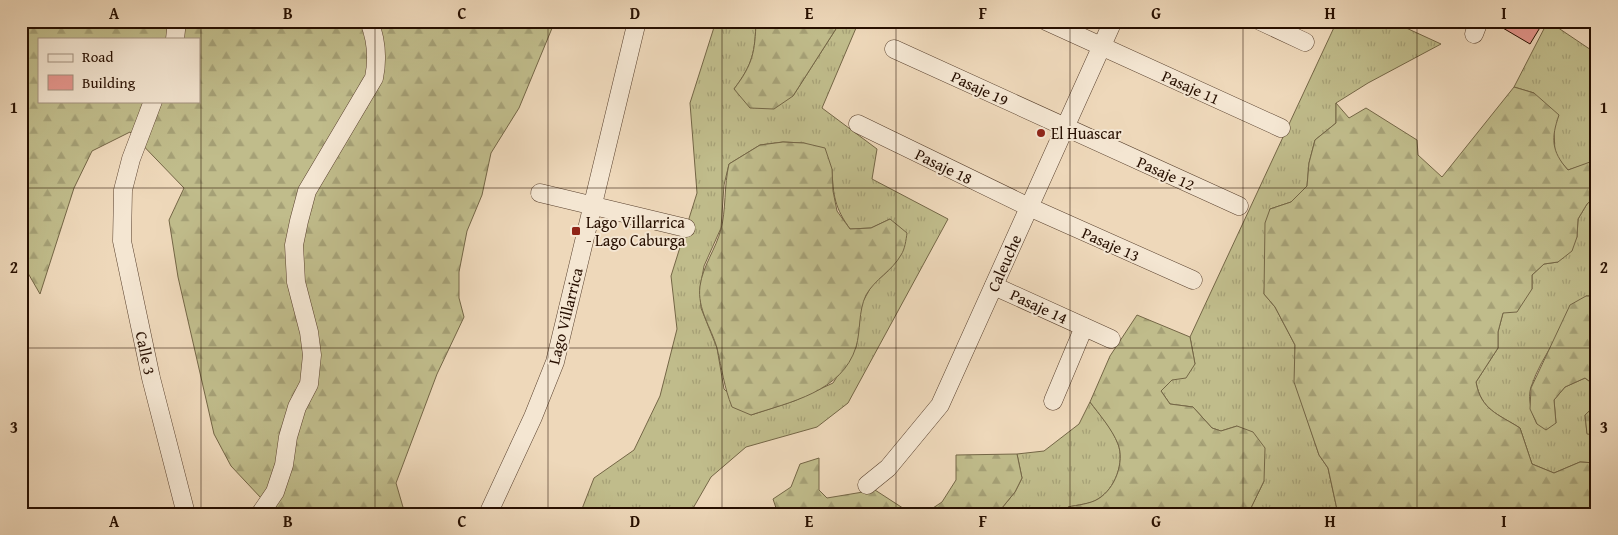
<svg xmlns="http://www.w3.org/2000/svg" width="1618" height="535" viewBox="0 0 1618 535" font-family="'Gentium Book Plus',serif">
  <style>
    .grass { fill: url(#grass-tufts); stroke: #746646; fill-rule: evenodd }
    .forest { fill: url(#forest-firs); stroke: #746646; fill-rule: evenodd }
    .building { fill: #e7978f; stroke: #270f00 }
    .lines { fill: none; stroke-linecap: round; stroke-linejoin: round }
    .minor-casing { stroke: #59412e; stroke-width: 19 }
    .minor { stroke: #f4e6d2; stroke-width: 18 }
    .grid { fill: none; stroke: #270f00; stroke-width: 1; stroke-opacity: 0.55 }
    .poi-dot { fill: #8f2418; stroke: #f4e6d2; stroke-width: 2 }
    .labels { text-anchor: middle; stroke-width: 4; stroke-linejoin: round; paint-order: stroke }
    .street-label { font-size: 16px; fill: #270f00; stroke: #f4e6d2 }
    .poi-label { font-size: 16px; fill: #270f00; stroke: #f4e6d2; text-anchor: start }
    .neatline { fill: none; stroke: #270f00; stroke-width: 2 }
    .grid-label { font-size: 16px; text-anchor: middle; font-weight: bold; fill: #270f00 }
  </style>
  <defs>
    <pattern id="grass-tufts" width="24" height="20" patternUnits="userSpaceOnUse" patternTransform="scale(1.25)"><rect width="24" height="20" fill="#c0bc8b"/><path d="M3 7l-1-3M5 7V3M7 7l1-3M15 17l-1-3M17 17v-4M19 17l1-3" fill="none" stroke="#a5a076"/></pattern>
    <pattern id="forest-firs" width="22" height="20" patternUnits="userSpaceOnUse" patternTransform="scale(1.25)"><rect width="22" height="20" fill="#c0bc8b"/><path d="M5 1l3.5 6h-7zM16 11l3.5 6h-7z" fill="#a5a076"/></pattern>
  </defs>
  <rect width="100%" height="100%" fill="#eed8ba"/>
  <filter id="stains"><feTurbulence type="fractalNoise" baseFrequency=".004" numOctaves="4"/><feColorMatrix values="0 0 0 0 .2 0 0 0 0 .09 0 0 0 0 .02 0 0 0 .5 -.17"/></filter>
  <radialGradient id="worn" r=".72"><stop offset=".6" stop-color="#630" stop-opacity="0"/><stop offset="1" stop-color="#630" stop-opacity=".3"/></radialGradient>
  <!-- grass -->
  <g class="grass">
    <path d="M716,21H756C755,52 753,64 734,89L793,96L841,21H859L822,108L877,149L872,179L948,219L848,403L817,427L746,447L711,477L692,510L694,514H580L594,478L634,450L660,396L677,329L671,276L697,193L690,103ZM783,142L804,143L832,169C833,196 835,208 850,229L871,228L890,219L888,271L872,285L861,305L856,347L833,383L794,401L751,415L724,389L717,348L701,308L700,288L704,266L721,228L724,185L729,164L760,145Z"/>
    <path d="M1337,21H1391L1441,44L1368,83L1336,103V123L1315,140L1309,163L1307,186L1291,202L1270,209L1264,294L1275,307L1295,345V382L1319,455L1328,468L1338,514H1248L1264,481L1237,426L1221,431L1212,428L1193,407L1170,404L1161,391L1172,380L1195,364L1190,337Z"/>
    <path d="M1548,21L1597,54V167L1590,163L1568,170L1555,155L1554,129L1534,93L1514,87Z"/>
    <path d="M1597,195V296H1586C1567,324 1542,354 1531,387C1527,399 1532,413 1537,424L1556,423L1554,400L1565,387L1585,378L1597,387V404L1585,415L1587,433L1597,435V463L1580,462L1554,473L1532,464L1520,428C1498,414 1481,410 1476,382L1498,348V332L1503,313L1532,289V275L1544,264L1558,262L1577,237L1578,219L1587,204Z"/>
    <path d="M1090,402C1099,414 1112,428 1118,444C1125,462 1115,489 1098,499C1091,504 1077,505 1068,507L1065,514H997L1015,492L1022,478L1017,454L1044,451L1079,424Z"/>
  </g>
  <!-- forest -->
  <g class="forest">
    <path d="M21,21H555L519,108L491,153L482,195L467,231L459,272V298L464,317L437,374L396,483L405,514H276L231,466L214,434L178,277L169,220L184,188L130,132L92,151L74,188L40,294L21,261ZM39,39H199V101H39Z"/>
    <path d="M756,21H841L793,96L774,109L750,108L734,89C753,64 755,52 756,21Z"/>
    <path d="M1514,87L1534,93L1559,115C1551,138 1551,151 1568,170L1590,162L1597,167V195L1587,204L1578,219L1577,237L1572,251L1558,262L1544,264L1532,275V289L1517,312L1503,313L1498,332V348L1476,382C1481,410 1498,414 1520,428L1532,464L1554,473L1580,462L1597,463V514H1338L1328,468L1319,455L1294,382L1295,345L1275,307L1264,294L1265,223L1270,209L1291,202L1307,186L1309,163L1315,140L1336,123V103L1349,118L1366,108L1417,140L1418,155L1442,177Z"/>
    <path d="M783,142L804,143L825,148L832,169L833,191L837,211L850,229L871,228L890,219L907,233C906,240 905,249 901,255C892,271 875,279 866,295C858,312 861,330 856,347C842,392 790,402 751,415L732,407C724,387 722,369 717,348C711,327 697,309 700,286C703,265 716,249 721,229C726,211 724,185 729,164L760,145Z"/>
    <path d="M1586,296H1597V387L1585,378L1565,387L1554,400L1556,423L1546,430L1537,424L1530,409L1531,388L1570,305Z"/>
    <path d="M1137,315L1190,337L1195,364L1186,378L1172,380L1161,391L1170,404L1193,407L1212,428L1221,431L1237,426L1253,432L1265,448L1264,481L1248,514H1065L1068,507C1077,505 1090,504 1098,499C1115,489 1125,462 1118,444C1112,429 1099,414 1090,402L1110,356Z"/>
    <path d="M1597,404V435L1587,434L1585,415Z"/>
    <path d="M1017,454L1022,478L1015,492L997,514H924L942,502L956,480V455Z"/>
    <path d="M819,458V490L827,498L875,490L912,514H778L773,499L791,487L800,464Z"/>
  </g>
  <!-- building -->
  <path class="building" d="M1491,21H1544L1530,44Z"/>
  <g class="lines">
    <defs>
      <g id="minor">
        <path d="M1046,21L1281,128"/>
        <path d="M1260,21L1305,42"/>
        <path d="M1474,34L1479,21"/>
        <path d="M175,39L177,21"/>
        <path d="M894,49L1239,206"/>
        <path d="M153,101L131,159L123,190L122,241L151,378L186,514"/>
        <path d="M858,124L1029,207L1193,280"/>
        <path d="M540,193L686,228"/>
        <path d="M994,286L1111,339"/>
        <path d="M1053,401L1084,327"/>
        <path d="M867,485L888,468L940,405L1113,21"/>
        <path d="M260,514L275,492L284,465L288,437L297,407L309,384L312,355L309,332L296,282L294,245L299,221L307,191L374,78C378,58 377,41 369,21"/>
        <path d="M488,514L533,417L555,362L637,21"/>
      </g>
    </defs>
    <!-- minor casing -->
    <use href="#minor" class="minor-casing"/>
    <!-- minor -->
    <use href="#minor" class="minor"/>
  </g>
  <!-- grid -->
  <path class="grid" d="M201,21V514M375,21V514M548,21V514M722,21V514M896,21V514M1070,21V514M1243,21V514M1417,21V514M21,188H1597M21,348H1597"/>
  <!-- markers -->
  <g class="poi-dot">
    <circle cx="1041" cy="133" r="5"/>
    <rect x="571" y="226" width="10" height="10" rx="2.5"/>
  </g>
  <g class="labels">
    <!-- street labels -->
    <g class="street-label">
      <text transform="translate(1191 87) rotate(24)" y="6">Pasaje 11</text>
      <text transform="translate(980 88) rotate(25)" y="6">Pasaje 19</text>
      <text transform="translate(944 166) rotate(26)" y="6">Pasaje 18</text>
      <text transform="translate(1166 173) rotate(24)" y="6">Pasaje 12</text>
      <text transform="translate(1111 244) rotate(24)" y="6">Pasaje 13</text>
      <text transform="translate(1004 263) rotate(-66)" y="6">Caleuche</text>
      <text transform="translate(1039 306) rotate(25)" y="6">Pasaje 14</text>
      <text transform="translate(565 316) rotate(-76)" y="6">Lago Villarrica</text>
      <text transform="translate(146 353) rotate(78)" y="6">Calle 3</text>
    </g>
    <!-- poi labels -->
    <g class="poi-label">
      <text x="1051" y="139">El Huascar</text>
      <text x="586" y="228">Lago Villarrica<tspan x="586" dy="18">- Lago Caburga</tspan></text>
    </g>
  </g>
  <!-- margin -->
  <rect width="1618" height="535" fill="none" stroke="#eed8ba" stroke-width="55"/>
  <!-- legend -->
  <rect x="38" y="38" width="162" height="65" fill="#f4e6d2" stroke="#a2907e"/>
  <rect x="48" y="54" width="25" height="8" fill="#f4e6d2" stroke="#a2907e"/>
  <text x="82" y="62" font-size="15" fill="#270f00">Road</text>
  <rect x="48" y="75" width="25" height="15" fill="#e7978f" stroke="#a2907e"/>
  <text x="82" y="88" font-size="15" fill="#270f00">Building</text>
  <rect x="28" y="28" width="1562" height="480" class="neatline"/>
  <g class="grid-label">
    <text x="114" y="19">A</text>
    <text x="288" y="19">B</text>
    <text x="462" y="19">C</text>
    <text x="635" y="19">D</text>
    <text x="809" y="19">E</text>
    <text x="983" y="19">F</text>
    <text x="1156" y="19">G</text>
    <text x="1330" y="19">H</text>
    <text x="1504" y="19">I</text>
    <text x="14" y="113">1</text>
    <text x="1604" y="113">1</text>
    <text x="14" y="273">2</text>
    <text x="1604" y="273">2</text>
    <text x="14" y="433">3</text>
    <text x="1604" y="433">3</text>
    <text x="114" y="527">A</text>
    <text x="288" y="527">B</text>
    <text x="462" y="527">C</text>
    <text x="635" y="527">D</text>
    <text x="809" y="527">E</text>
    <text x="983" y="527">F</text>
    <text x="1156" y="527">G</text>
    <text x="1330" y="527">H</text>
    <text x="1504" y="527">I</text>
  </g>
  <rect width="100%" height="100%" filter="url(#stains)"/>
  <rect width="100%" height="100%" fill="url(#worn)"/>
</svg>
